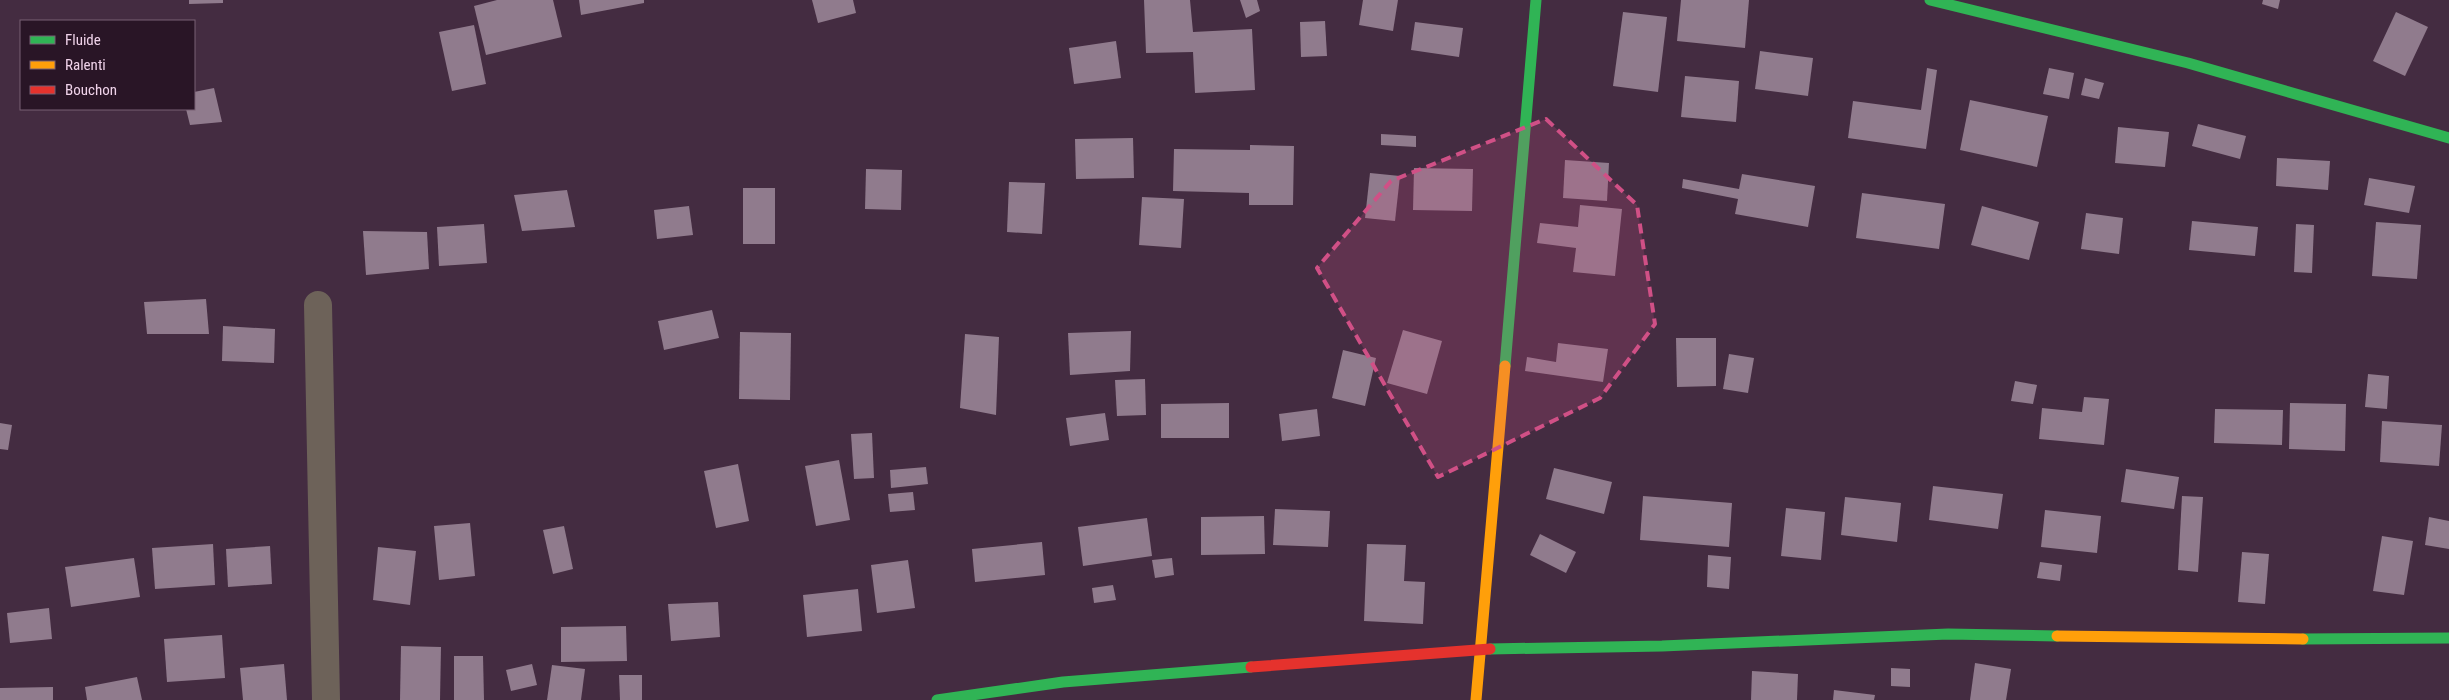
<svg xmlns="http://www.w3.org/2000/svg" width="2449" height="700" viewBox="0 0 2449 700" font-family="'Roboto Condensed',sans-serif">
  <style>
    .building { fill: #907b8d }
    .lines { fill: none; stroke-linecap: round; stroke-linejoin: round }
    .street { stroke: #6d6259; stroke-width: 28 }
    .fast { stroke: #30b455; stroke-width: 11 }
    .slow { stroke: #ff9f0a; stroke-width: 11 }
    .jam { stroke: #e5322d; stroke-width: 11 }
    .marked { fill: #d05086; fill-opacity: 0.2; stroke: #d05086; stroke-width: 4; stroke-dasharray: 10 6; stroke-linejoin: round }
  </style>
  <rect width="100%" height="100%" fill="#442c41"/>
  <!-- building -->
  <g class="building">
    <path d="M189,0H223V3L189,4Z"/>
    <path d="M497,0H553L562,37L486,55L474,6Z"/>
    <path d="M579,0H644V3L581,15Z"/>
    <path d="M812,0H853L856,13L818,23Z"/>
    <path d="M1144,0H1190L1193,32L1252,29L1255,90L1195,93L1193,52L1146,53Z"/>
    <path d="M1240,0H1257L1260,11L1246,18Z"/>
    <path d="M1363,0H1398L1393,31L1359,25Z"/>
    <path d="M1681,0H1749L1745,48L1677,41Z"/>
    <path d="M2263,0H2280L2278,9L2262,4Z"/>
    <path d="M1623,12L1667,17L1658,92L1613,86Z"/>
    <path d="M2396,12L2428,27L2405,76L2373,61Z"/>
    <path d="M1325,21L1327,56L1301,57L1300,22Z"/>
    <path d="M1415,22L1463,28L1459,57L1411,50Z"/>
    <path d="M474,25L486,84L452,91L439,32Z"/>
    <path d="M1116,41L1121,78L1074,84L1069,48Z"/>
    <path d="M1760,51L1813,58L1808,96L1755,89Z"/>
    <path d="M1927,68L1937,70L1926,149L1848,138L1853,101L1921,110Z"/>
    <path d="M2049,68L2074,73L2069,99L2043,94Z"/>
    <path d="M1685,76L1739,81L1736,122L1681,117Z"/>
    <path d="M2085,78L2104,83L2099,99L2081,95Z"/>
    <path d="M214,88L222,122L190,125L186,109H194V92Z"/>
    <path d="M1970,100L2048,116L2037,167L1960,150Z"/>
    <path d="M2198,124L2246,136L2240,159L2192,146Z"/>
    <path d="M2118,127L2169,132L2165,167L2115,163Z"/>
    <path d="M1381,134L1416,136V147L1381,145Z"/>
    <path d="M1133,138L1134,178L1076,179L1075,139Z"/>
    <path d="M1250,145L1294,146L1293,205H1249V193L1173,191L1174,149L1250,150Z"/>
    <path d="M2277,158L2330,161L2328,190L2276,186Z"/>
    <path d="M1565,160L1609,163L1607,201L1563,198Z"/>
    <path d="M1414,168L1473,169L1472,211L1413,210Z"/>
    <path d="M866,169L902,170L901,210L865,209Z"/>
    <path d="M1370,173L1400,176L1395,221L1365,218Z"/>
    <path d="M1742,174L1815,186L1808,227L1735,214L1738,199L1682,188L1683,179L1739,189Z"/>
    <path d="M2369,178L2415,186L2409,213L2364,205Z"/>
    <path d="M1009,182L1045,183L1042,234L1007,232Z"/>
    <rect x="743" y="188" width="32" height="56"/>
    <path d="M567,190L575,227L522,231L514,195Z"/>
    <path d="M1862,193L1945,204L1939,249L1856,238Z"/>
    <path d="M1142,197L1184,199L1181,248L1139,245Z"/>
    <path d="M1580,205L1622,209L1615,276L1573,272L1576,248L1537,243L1540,223L1578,227Z"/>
    <path d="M689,206L693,235L657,239L654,210Z"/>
    <path d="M1982,206L2039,222L2029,260L1971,245Z"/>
    <path d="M2086,213L2123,218L2119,254L2081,249Z"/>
    <path d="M2192,221L2258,227L2255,256L2189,250Z"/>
    <path d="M2376,222L2421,225L2417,279L2372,276Z"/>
    <path d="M484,224L487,263L439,266L437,227Z"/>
    <path d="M2296,224L2314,225L2312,273L2294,272Z"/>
    <path d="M363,231L427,232L429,269L366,275Z"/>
    <path d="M206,299L209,334H147L144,302Z"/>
    <path d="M712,310L719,338L664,350L658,321Z"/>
    <path d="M223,326L275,329L274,363L222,361Z"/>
    <path d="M1403,330L1442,341L1427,394L1387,383Z"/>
    <path d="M1131,331L1130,371L1070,375L1068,333Z"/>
    <path d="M740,332L791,333L790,400L739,399Z"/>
    <path d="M965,334L999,337L996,415L960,408Z"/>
    <path d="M1676,338H1716V386L1677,387Z"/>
    <path d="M1558,343L1608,349L1603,382L1525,371L1527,357L1556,362Z"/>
    <path d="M1343,350L1376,358L1365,406L1332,398Z"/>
    <path d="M1729,354L1754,358L1748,393L1723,389Z"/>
    <path d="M2368,374L2389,376L2387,409L2365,407Z"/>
    <path d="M1145,379L1146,415L1117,416L1115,380Z"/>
    <path d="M2015,381L2037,385L2033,404L2011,401Z"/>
    <path d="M2084,397L2109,399L2104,445L2039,439L2042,408L2082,412Z"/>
    <path d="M1229,403V438H1161V404Z"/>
    <path d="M2290,403L2346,404L2345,451L2289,449Z"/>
    <path d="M1317,409L1320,436L1282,441L1279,414Z"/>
    <path d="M2215,409L2283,410L2282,445L2214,443Z"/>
    <path d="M1105,413L1109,440L1070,446L1066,418Z"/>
    <path d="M2382,421L2442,425L2439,466L2380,462Z"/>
    <path d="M0,423L12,425L8,450L0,449Z"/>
    <path d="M872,433L874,478L854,479L851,434Z"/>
    <path d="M839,460L850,520L816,526L805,466Z"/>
    <path d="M738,464L749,521L716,528L704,471Z"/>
    <path d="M926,467L928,484L891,488L890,470Z"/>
    <path d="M1554,468L1612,482L1604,514L1546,499Z"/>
    <path d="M2126,469L2179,477L2174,509L2121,502Z"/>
    <path d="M1933,486L2003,494L1998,529L1929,520Z"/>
    <path d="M913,492L915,510L890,512L888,494Z"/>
    <path d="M1643,496L1732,503L1729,547L1640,540Z"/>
    <path d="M2182,496L2203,497L2198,572L2178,570Z"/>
    <path d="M1845,497L1901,503L1897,542L1841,535Z"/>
    <path d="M1786,508L1825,512L1821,560L1781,556Z"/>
    <path d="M1275,509L1330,511L1328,547L1273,545Z"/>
    <path d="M2045,510L2101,516L2097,553L2041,547Z"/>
    <path d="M1264,516L1265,554L1201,555V517Z"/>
    <path d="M2429,517L2449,521V549L2425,545Z"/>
    <path d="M1147,518L1152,556L1083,566L1078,527Z"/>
    <path d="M470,523L475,576L439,580L434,526Z"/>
    <path d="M564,526L573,569L553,574L543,530Z"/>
    <path d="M1540,534L1576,552L1566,573L1530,555Z"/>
    <path d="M2382,536L2413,541L2404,595L2373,591Z"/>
    <path d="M1042,542L1045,575L975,582L972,549Z"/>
    <path d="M213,544L215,585L155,589L152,548Z"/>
    <path d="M1367,544L1406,545L1404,581L1425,582L1423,624L1364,621Z"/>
    <path d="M270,546L272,584L228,587L226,549Z"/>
    <path d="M378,547L416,551L410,605L373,600Z"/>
    <path d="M2242,552L2269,554L2265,604L2238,602Z"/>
    <path d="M1708,555L1731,557L1729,589L1707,587Z"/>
    <path d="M134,558L140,597L71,607L65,567Z"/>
    <path d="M1172,558L1174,575L1155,578L1152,560Z"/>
    <path d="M908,560L915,608L877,613L871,565Z"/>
    <path d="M2040,562L2062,565L2060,581L2037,578Z"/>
    <path d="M1113,585L1116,600L1094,603L1092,588Z"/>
    <path d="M858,589L862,631L807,637L803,595Z"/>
    <path d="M718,602L720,637L671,641L668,604Z"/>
    <path d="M49,608L52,639L10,643L7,613Z"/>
    <path d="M626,626L627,661L561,662V627Z"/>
    <path d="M222,635L225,678L167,682L164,639Z"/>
    <path d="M401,646L441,647L440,700H400Z"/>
    <path d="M454,656H483L484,700H454Z"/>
    <path d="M1975,663L2011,669L2006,700H1970Z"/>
    <path d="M284,664L287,700H243L240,668Z"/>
    <path d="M532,664L537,685L511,691L506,670Z"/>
    <path d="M552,665L585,669L581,700H547Z"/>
    <path d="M1891,668L1910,669V687L1891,686Z"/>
    <path d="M1752,671L1798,674L1797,700H1751Z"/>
    <path d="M619,675H642V700H620Z"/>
    <path d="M137,677L142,700H87L85,687Z"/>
    <path d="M53,687V700H0V688Z"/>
    <path d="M1834,690L1875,695L1874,700H1833Z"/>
  </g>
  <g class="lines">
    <!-- street -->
    <path class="street" d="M318,305L326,700"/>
    <!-- fast -->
    <g class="fast">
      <path d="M1930,0L2188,63L2449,138"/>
      <path d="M1505,366L1536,0"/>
      <path d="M2303,639L2449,638"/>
      <path d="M1490,649L1662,646L1948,634L2057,636"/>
      <path d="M937,700L1063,682L1251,667"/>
    </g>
    <!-- slow -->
    <g class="slow">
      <path d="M2057,636L2303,639"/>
      <path d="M1476,700L1505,366"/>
    </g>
    <!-- jam -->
    <path class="jam" d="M1251,667L1490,649"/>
  </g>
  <!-- marked area -->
  <path class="marked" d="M1546,119L1637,205L1655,324L1600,398L1438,477L1317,268L1391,181Z"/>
  <!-- legend -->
  <rect x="20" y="20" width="175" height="90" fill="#291526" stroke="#786174"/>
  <rect x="30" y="36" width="25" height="8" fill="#30b455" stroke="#786174"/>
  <text x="65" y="45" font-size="15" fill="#efd2e9">Fluide</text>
  <rect x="30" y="61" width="25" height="8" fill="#ff9f0a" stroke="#786174"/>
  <text x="65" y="70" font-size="15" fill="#efd2e9">Ralenti</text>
  <rect x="30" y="86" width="25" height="8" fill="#e5322d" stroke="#786174"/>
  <text x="65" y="95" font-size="15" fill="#efd2e9">Bouchon</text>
</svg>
